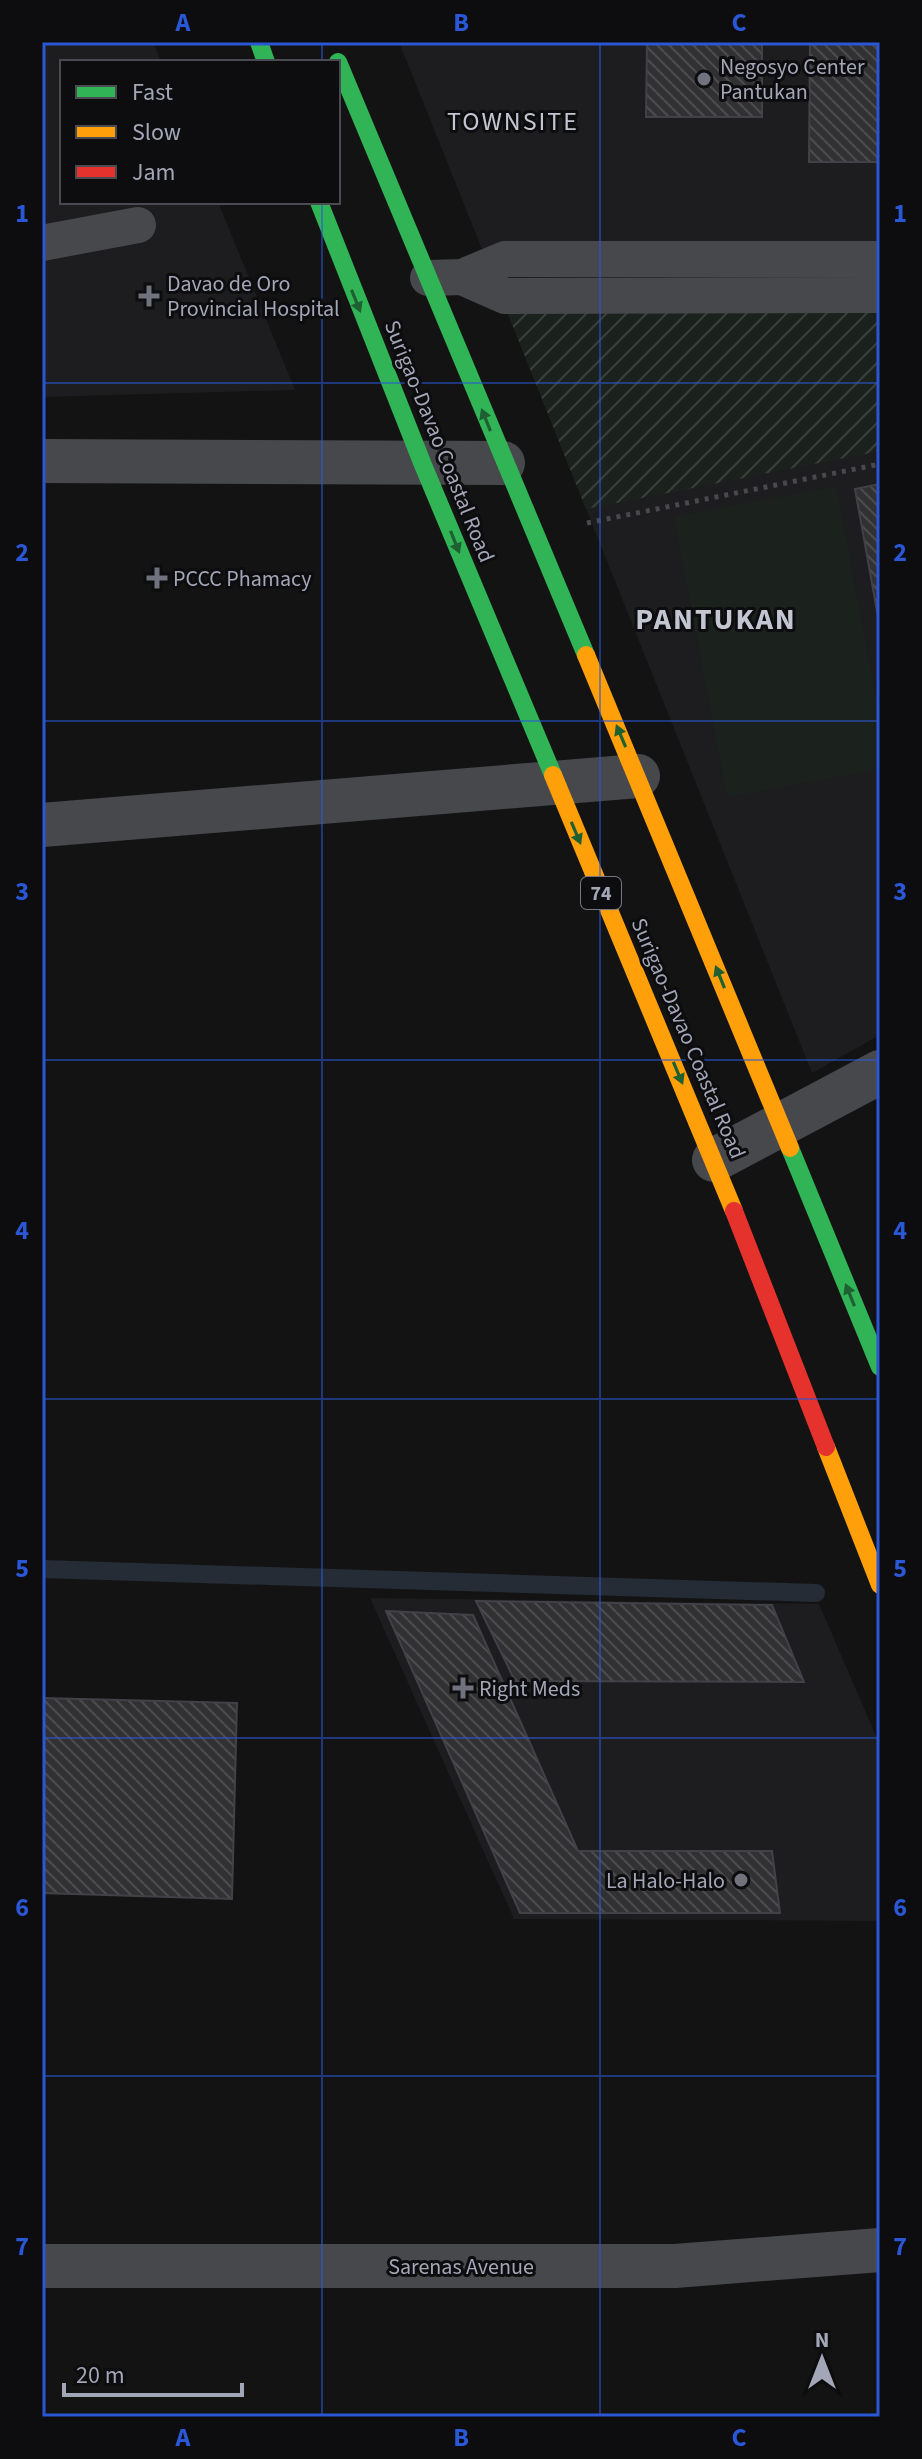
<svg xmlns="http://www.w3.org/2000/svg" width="922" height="2459" viewBox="0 0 922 2459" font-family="'Source Sans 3',sans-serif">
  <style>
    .built { fill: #1d1d1f }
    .garden { fill: url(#garden-furrows) }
    .pitch { fill: #1b221d }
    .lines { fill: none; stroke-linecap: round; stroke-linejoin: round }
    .stream { stroke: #252c35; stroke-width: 18 }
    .building { fill: url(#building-back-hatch); stroke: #414247; stroke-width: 2 }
    .path { stroke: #48494e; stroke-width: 5; stroke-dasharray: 4 6; stroke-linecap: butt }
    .lane { stroke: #47484c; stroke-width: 36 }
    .street { stroke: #47484c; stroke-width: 44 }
    .fast { stroke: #30b455; stroke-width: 18 }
    .slow { stroke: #ff9f0a; stroke-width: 18 }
    .jam { stroke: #e5322d; stroke-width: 18 }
    .oneway { fill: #1e6032 }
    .grid { fill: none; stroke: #2a57d5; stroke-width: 2; stroke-opacity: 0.55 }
    .poi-dot { fill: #70737d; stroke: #0d0d0f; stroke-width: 3 }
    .labels { text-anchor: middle; stroke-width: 6; stroke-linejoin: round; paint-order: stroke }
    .shield { fill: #0d0d0f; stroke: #757884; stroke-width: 2 }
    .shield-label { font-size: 20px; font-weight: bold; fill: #a2a6b6 }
    .poi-label { font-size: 22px; fill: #a2a6b6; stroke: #0d0d0f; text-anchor: start }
    .street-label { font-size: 22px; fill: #a2a6b6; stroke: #0d0d0f }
    .quarter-label { font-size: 26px; letter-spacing: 2px; fill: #c3c6d1; stroke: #0d0d0f }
    .district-label { font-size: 30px; font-weight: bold; letter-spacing: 2px; fill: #c3c6d1; stroke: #0d0d0f }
    .neatline { fill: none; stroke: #2a57d5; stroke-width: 3 }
    .grid-label { font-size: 26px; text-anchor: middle; font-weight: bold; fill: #2a57d5 }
  </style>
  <defs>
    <pattern id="garden-furrows" width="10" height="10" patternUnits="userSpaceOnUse" patternTransform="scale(2)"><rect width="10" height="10" fill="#1b221d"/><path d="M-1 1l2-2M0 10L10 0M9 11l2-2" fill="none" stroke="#393f3c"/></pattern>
    <pattern id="building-back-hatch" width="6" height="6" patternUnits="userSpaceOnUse" patternTransform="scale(2)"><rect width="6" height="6" fill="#313133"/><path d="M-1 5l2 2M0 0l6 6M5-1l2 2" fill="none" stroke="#4c4c4e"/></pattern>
  </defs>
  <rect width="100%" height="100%" fill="#131313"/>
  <!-- built -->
  <g class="built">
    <path d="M42,42H153L161,62H62V202H218L295,390L42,397Z"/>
    <path d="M399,42H880V1035L812,1073Z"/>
    <path d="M370,1598L819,1604L880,1745V1921L514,1919Z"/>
  </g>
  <!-- garden -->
  <path class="garden" d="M880,308V451L586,509L508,314Z"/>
  <!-- pitch -->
  <path class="pitch" d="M836,486L880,719V769L727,797L674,517Z"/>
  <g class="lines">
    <!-- stream -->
    <path class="stream" d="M42,1569L816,1593"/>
  </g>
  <!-- building -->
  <g class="building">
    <path d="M647,42H762V117H646Z"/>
    <path d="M810,42H880V162H809Z"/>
    <path d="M880,484V628L855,489Z"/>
    <path d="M476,1601L772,1605L804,1682L515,1681Z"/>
    <path d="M386,1611L473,1615L578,1851H772L780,1913H520Z"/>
    <path d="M42,1698L237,1703L232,1899L42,1893Z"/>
  </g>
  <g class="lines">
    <!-- path -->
    <path class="path" d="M587,523L880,464"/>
    <!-- lane -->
    <g class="lane">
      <path d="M42,243L138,225"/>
      <path d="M462,277L505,296L880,295"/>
      <path d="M428,278L462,277L505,259H880"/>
    </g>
    <!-- street -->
    <g class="street">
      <path d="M42,461L503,463"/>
      <path d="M42,825L638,776"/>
      <path d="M714,1160L880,1072"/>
      <path d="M42,2266H675L880,2250"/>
    </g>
    <!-- fast -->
    <g class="fast">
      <path d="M259,42L266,62"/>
      <path d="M338,62L586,655"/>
      <path d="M319,202L423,465L553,775"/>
      <path d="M790,1148L880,1367"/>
    </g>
    <!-- slow -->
    <g class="slow">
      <path d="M586,655L790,1148"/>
      <path d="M553,775L734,1211"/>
      <path d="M826,1447L880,1585"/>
    </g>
    <!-- jam -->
    <path class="jam" d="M734,1211L826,1447"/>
  </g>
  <!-- one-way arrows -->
  <defs><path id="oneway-solid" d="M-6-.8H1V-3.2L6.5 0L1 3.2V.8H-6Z" transform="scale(2)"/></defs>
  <g class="oneway">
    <use href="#oneway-solid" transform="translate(356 301) rotate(68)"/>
    <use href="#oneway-solid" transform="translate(486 420) rotate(-112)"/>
    <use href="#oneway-solid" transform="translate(455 542) rotate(68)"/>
    <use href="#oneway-solid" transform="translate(621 736) rotate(-113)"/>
    <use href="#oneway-solid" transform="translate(576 833) rotate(67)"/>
    <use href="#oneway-solid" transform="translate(720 977) rotate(-112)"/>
    <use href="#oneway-solid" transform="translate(678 1073) rotate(67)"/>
    <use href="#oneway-solid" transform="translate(850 1295) rotate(-112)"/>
  </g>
  <!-- grid -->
  <path class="grid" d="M322,42V62M600,42V2417M322,202V2417M42,383H880M42,721H880M42,1060H880M42,1399H880M42,1738H880M42,2076H880"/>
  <!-- markers -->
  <g class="poi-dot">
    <circle cx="704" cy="79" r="8"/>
    <path d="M145 284h8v8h8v8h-8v8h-8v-8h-8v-8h8z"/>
    <path d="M153 566h8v8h8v8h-8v8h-8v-8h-8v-8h8z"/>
    <path d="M459 1676h8v8h8v8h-8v8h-8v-8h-8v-8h8z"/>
    <circle cx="741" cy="1880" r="8"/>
  </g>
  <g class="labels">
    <!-- shield labels -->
    <rect class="shield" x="581" y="877" width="40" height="32" rx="6"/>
    <g class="shield-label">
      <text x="601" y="900">74</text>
    </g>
    <!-- poi labels -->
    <g class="poi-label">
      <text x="720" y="74">Negosyo Center<tspan x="720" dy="25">Pantukan</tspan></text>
      <text x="167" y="291">Davao de Oro<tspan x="167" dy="25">Provincial Hospital</tspan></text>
      <text x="173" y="586">PCCC Phamacy</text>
      <text x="479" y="1696">Right Meds</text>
      <text x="725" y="1888" text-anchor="end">La Halo-Halo</text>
    </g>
    <!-- street labels -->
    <g class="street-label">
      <text transform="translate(440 441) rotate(68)" y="8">Surigao-Davao Coastal Road</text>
      <text transform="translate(689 1038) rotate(67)" y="8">Surigao-Davao Coastal Road</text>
      <text x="461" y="2274">Sarenas Avenue</text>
    </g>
    <!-- quarter labels -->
    <g class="quarter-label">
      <text x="513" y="130">TOWNSITE</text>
    </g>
    <!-- district labels -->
    <g class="district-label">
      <text x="716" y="629">PANTUKAN</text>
    </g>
  </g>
  <!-- border -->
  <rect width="922" height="2459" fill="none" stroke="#0d0d0f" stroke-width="88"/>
  <!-- legend -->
  <rect x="60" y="60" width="280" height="144" fill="#0d0d0f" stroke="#494a52" stroke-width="2"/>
  <rect x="76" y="86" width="40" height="12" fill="#30b455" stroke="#494a52" stroke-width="2"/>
  <text x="132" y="100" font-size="24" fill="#a2a6b6">Fast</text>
  <rect x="76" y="126" width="40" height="12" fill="#ff9f0a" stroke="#494a52" stroke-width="2"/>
  <text x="132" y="140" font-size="24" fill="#a2a6b6">Slow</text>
  <rect x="76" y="166" width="40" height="12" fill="#e5322d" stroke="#494a52" stroke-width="2"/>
  <text x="132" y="180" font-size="24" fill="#a2a6b6">Jam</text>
  <!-- north arrow -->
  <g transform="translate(822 2359)" stroke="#0d0d0f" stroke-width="6" paint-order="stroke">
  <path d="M0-6L14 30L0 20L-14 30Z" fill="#a2a6b6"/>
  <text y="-12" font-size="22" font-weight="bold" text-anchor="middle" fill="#a2a6b6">N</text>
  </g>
  <!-- scale -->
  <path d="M64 2383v12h178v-12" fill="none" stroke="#a2a6b6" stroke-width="4"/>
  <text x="76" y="2383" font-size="24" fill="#a2a6b6" stroke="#0d0d0f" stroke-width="6" paint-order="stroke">20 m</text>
  <rect x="44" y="44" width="834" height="2371" class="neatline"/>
  <g class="grid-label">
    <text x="183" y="31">A</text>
    <text x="461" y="31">B</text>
    <text x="739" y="31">C</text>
    <text x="22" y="222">1</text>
    <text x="900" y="222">1</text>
    <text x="22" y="561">2</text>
    <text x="900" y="561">2</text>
    <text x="22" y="900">3</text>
    <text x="900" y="900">3</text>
    <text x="22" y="1239">4</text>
    <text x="900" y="1239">4</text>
    <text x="22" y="1577">5</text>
    <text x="900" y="1577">5</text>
    <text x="22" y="1916">6</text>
    <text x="900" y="1916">6</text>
    <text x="22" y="2255">7</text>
    <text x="900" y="2255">7</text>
    <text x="183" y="2446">A</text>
    <text x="461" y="2446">B</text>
    <text x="739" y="2446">C</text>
  </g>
</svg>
